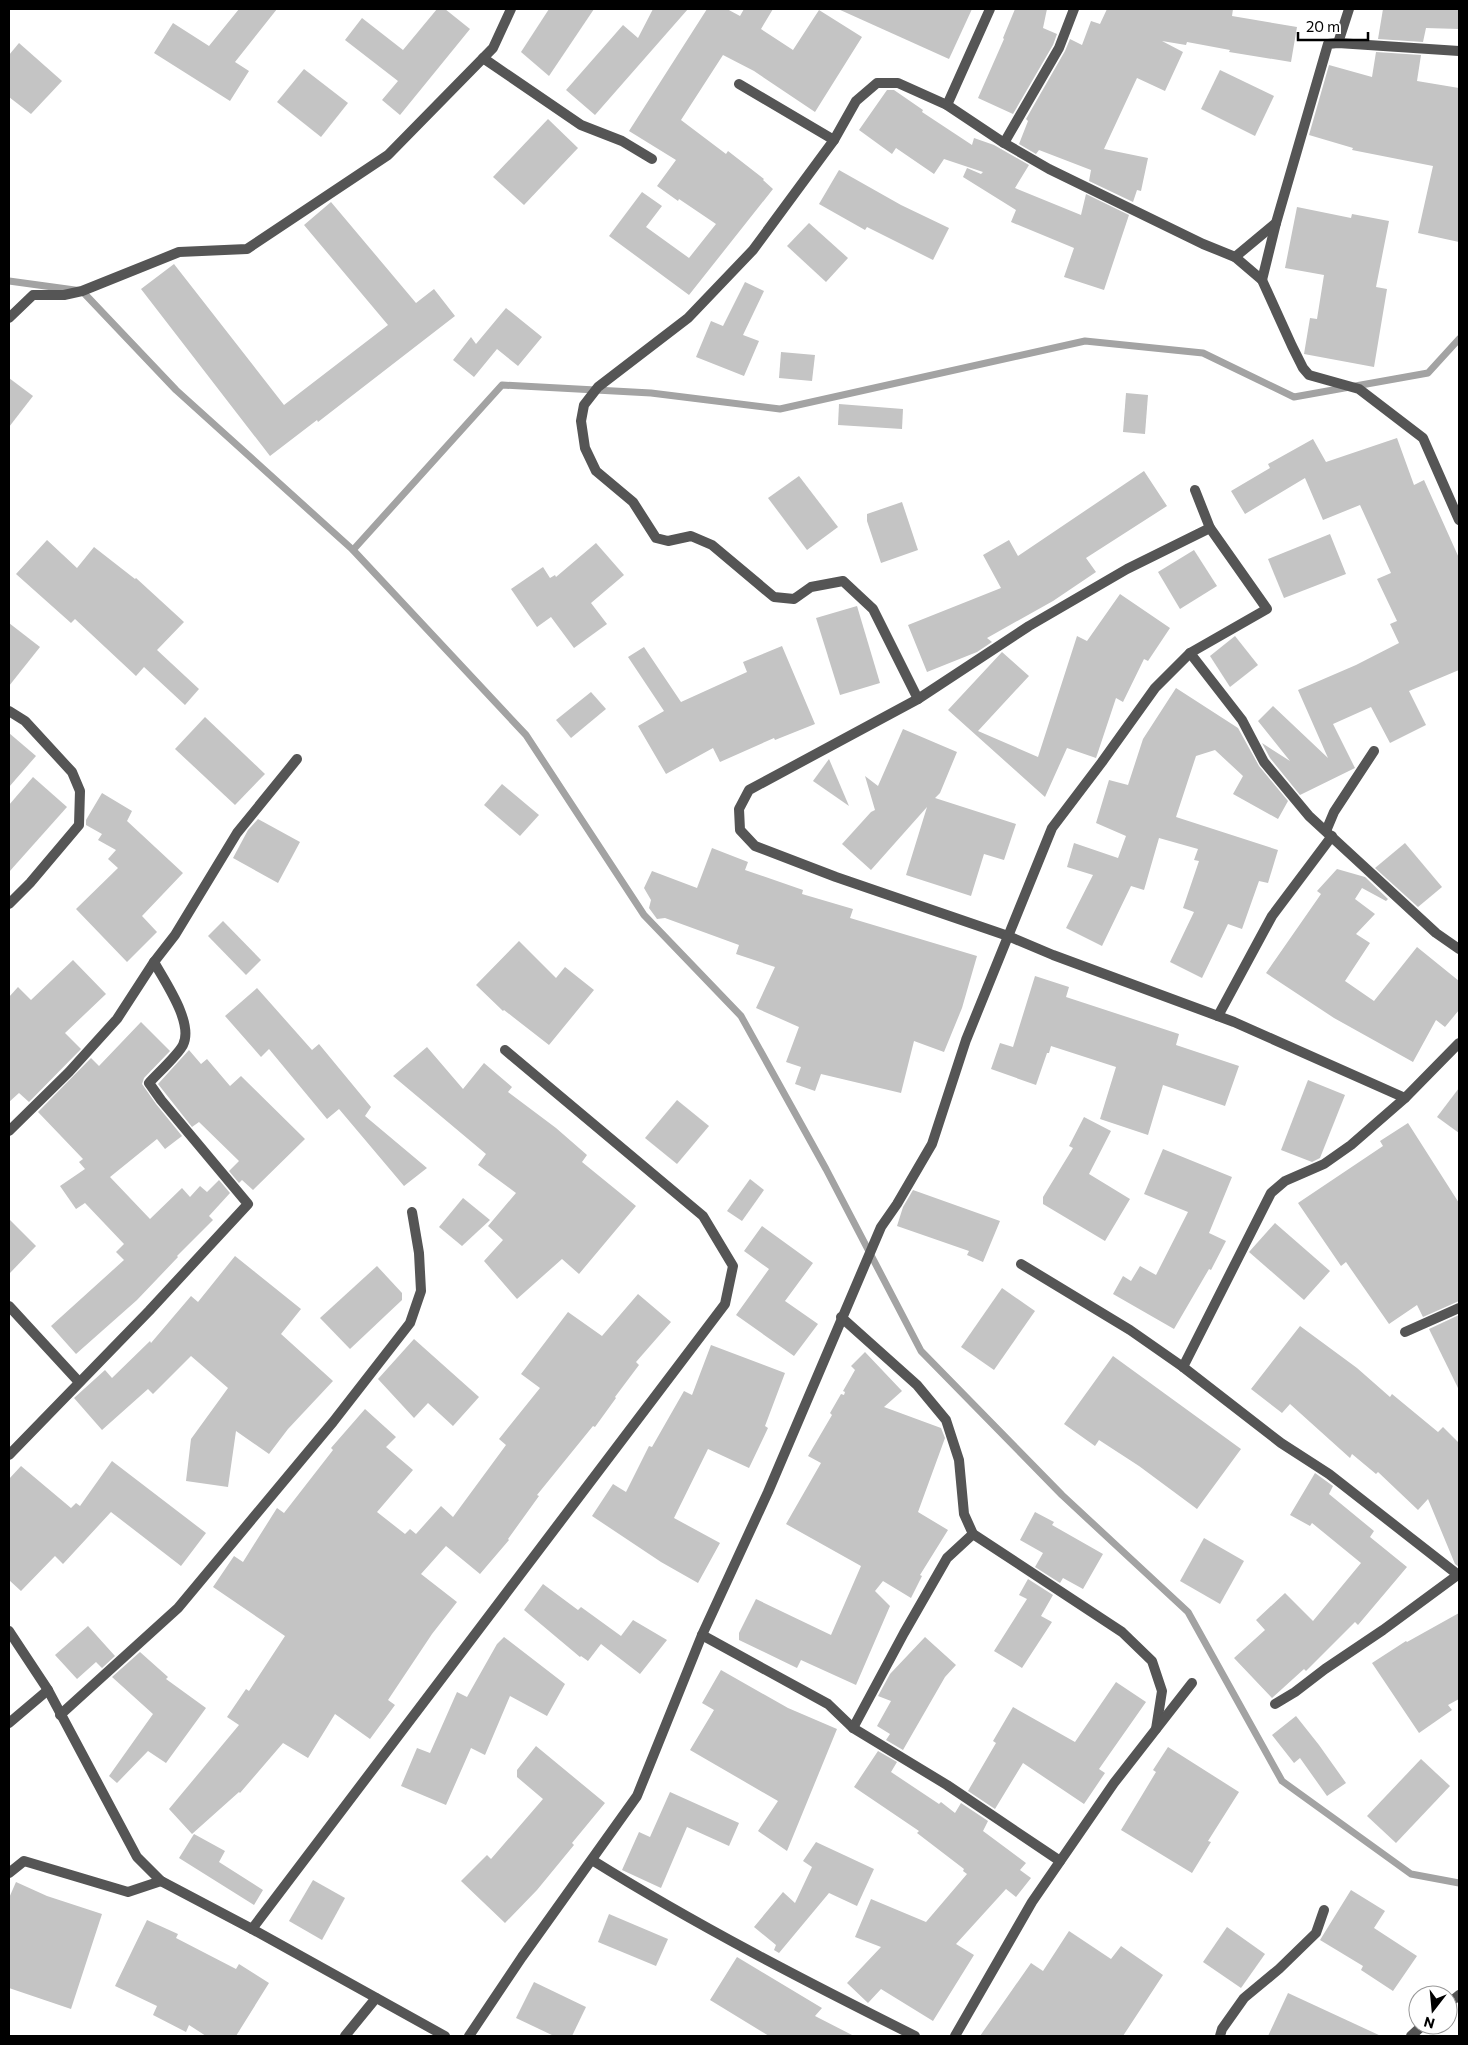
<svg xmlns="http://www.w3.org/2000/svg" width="1468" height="2045" viewBox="0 0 1468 2045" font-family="Commissioner,sans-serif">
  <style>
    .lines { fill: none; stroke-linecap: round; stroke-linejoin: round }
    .stream { stroke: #a3a3a3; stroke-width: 7 }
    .building { fill: #c4c4c4 }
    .minor { stroke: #555; stroke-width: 10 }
  </style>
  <rect width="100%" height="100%" fill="#fff"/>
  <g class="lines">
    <!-- stream -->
    <g class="stream">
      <path d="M9,281L82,291L176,390L353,550L526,735L644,915L741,1016L826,1169L921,1351L1062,1495L1188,1612L1282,1781L1411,1874L1459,1883"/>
      <path d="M353,550L502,385L651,393L780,409L1085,341L1203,353L1294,397L1428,373L1459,339"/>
    </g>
  </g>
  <!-- building -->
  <g class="building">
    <path d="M239,9H277L235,62L249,71L230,101L154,53L173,23L209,46Z"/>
    <path d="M437,9H445L470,29L400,115L382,100L398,81L345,40L362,18L403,50Z"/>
    <path d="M549,9H594L549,76L521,52Z"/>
    <path d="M653,9H688L595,115L566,90L623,25L638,38Z"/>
    <path d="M707,9H727L740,16L744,9H773L761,29L793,50L819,10L862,37L815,112L754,71L723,55L681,120L726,154L728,151L764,179L763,180L773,189L689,295L609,236L642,192L662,206L646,227L689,258L716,224L679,199L678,201L657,186L676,160L629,131Z"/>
    <path d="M838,9H972L949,59Z"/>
    <path d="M1015,9H1047L1043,28L1057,34L1053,45L1013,114L978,98L1004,39L1003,38Z"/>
    <path d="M1107,9H1233L1232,16L1297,27L1291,62L1229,52L1230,50L1187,42L1186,45L1162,41L1183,52L1165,91L1137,78L1104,149L1148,158L1141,191L1137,190L1133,202L1089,181L1091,170L1039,150L1036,154L1019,144L1028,121L1026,119L1065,51L1070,39L1082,45L1091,21L1100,24Z"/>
    <path d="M1383,9H1459V29L1426,28L1423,42L1378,39Z"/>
    <path d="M19,43L62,81L31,114L9,97V55Z"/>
    <path d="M1376,52L1421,55L1417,81L1459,88V242L1418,233L1433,166L1352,150L1353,148L1309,135L1329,65L1372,77Z"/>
    <path d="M304,69L348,103L321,137L277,102Z"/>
    <path d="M1220,70L1274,96L1255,136L1201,109Z"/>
    <path d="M887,90H894L923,110L922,112L972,145L974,138L994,145L1029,165L1015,188L1081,215L1086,194L1129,215L1104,290L1064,277L1074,248L1011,222L1016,210L963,177L967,168L981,174L983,172L944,159L934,174L896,148L892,154L859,130Z"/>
    <path d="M548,119L578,148L524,205L493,177Z"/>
    <path d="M839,170L901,205L949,228L933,260L867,227L865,230L819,204Z"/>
    <path d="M331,202L416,303L434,289L455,316L318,422L317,420L270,456L141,289L174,264L284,405L388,325L304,225Z"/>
    <path d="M1297,207L1351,218L1352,214L1389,221L1376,287L1387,289L1374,367L1304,354L1310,318L1317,319L1324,275L1285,268Z"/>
    <path d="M809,223L848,258L826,282L787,246Z"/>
    <path d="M745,282L764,291L743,335L759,341L744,376L696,357L711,321L723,326Z"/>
    <path d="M506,308L542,337L518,366L497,349L474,377L453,360L471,337L476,344Z"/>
    <path d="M781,352L815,355L812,381L779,378Z"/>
    <path d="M9,378L33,396L9,427Z"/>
    <path d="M1126,393L1148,395L1145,434L1123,432Z"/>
    <path d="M839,404L903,409L902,429L838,425Z"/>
    <path d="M1397,438L1414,485L1424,480L1459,558V670L1409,691L1426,725L1390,743L1371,707L1333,724L1355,768L1300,795L1270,758L1262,743L1290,761L1258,721L1273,706L1328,758L1298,690L1356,665L1399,643L1390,624L1397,621L1377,579L1391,573L1360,505L1323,520L1305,478L1245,514L1231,491L1270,468L1268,464L1313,439L1326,462Z"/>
    <path d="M1144,471L1167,506L1086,558L1096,572L1053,601L987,638L992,642L977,652L927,672L908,625L1001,588L983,555L1009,540L1018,556Z"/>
    <path d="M799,476L838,527L807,550L768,498Z"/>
    <path d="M902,502L918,550L881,563L867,521V514Z"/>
    <path d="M1330,534L1346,574L1284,598L1268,559Z"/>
    <path d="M47,540L77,568L94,547L135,579L136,578L184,622L157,650L199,689L185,705L144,667L136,676L75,619L71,623L16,574Z"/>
    <path d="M596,543L624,575L591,603L607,624L574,648L551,617L537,627L511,589L543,567L550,578L555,575L556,577Z"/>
    <path d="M1194,550L1217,586L1180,609L1158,572Z"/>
    <path d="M1120,594L1170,628L1148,661L1144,659L1123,702L1116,698L1096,758L1067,748L1045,797L948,710L1002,652L1029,676L978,731L1038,757L1077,636L1087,641Z"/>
    <path d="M857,606L880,683L840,695L816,618Z"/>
    <path d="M9,623L40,647L9,686Z"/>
    <path d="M1235,636L1258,665L1230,687L1210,656Z"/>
    <path d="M782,646L815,724L775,740L774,738L720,762L713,748L666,774L638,726L664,711L628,657L644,647L681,702L747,672L743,662Z"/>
    <path d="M1176,688L1238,728L1259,766L1288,801L1278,819L1233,794L1243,776L1215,750L1196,756L1176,817L1278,850L1268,883L1259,881L1242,929L1228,924L1202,978L1170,962L1194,912L1183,908L1199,861L1194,860L1198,849L1159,838L1144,890L1131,886L1102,946L1066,928L1093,875L1067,867L1074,843L1118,858L1126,836L1096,823L1109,780L1128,785L1143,739Z"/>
    <path d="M591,692L606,709L571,738L556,720Z"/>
    <path d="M205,717L265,774L235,805L175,749Z"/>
    <path d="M903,729L957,752L940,793L935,798L1016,824L1004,860L984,854L971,896L906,875L927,807L871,870L842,844L871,812L875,810L865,776L878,786Z"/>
    <path d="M9,733L36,756L9,787Z"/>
    <path d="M829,759L849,806L813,781Z"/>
    <path d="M33,777L67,807L9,872V805Z"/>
    <path d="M502,784L539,815L520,836L484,805Z"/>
    <path d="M102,793L132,811L127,821L183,873L142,916L157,932L127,962L76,909L118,868L108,859L116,850L98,840L102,834L86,825V820Z"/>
    <path d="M258,819L300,842L278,883L233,858L248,830Z"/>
    <path d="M1405,843L1442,887L1418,907L1375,868Z"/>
    <path d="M712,848L748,862L745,870L803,890L802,894L853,909L850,918L977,956L962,1008L944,1052L914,1041L901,1093L821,1074L815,1091L795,1084L801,1067L786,1062L799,1027L756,1008L775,967L736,954L739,945L665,918L657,919L649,908L651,900L644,888L652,871L697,888Z"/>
    <path d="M1337,869L1365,877L1388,899L1386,901L1362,888L1355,899L1375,914L1356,934L1370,943L1345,981L1374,1001L1417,947L1459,981V1010L1445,1027L1436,1020L1413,1062L1334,1018L1266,973L1321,894L1317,891Z"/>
    <path d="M223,921L261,960L246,975L208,936Z"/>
    <path d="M519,941L556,978L565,967L594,990L549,1045L504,1010L503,1011L476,985Z"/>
    <path d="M73,960L106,994L65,1033L81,1049L29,1102L19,1093L9,1102V997L18,987L31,1000Z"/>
    <path d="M1035,976L1069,987L1066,997L1179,1034L1176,1045L1239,1066L1225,1106L1163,1085L1148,1135L1100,1119L1116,1067L1051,1046L1049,1053H1047L1036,1085L991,1069L1000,1043L1013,1047Z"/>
    <path d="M257,988L312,1050L319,1044L371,1107L365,1116L427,1168L404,1186L339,1109L327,1119L269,1049L261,1057L225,1016Z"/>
    <path d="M141,1022L170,1051L144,1078L142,1084L156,1104L182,1136L165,1149L157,1139L110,1177L150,1219L182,1188L190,1197L200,1186L207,1192L219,1180L230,1193L209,1216L213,1220L177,1256L178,1257L137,1300L76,1354L51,1326L124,1260L116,1252L124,1244L85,1203L76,1209L60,1186L85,1169L79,1162L83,1159L38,1112L91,1058L99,1066Z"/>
    <path d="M427,1047L463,1089L484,1063L512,1087L508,1092L556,1128L587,1155L582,1162L636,1206L579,1274L562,1259L517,1299L484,1261L503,1240L488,1226L516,1193L478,1165L486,1154L393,1076Z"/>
    <path d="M189,1050L201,1064L207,1059L230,1086L241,1076L305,1139L253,1190L242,1180L239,1183L229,1171L239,1161L199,1122L192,1127L158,1084Z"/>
    <path d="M1308,1080L1345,1095L1320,1158L1312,1162L1281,1150Z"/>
    <path d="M1459,1088V1133L1437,1117Z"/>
    <path d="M677,1100L709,1126L677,1164L645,1138Z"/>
    <path d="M1084,1117L1111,1131L1089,1174L1130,1199L1105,1241L1043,1204V1197L1073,1148L1069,1146Z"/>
    <path d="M1408,1123L1459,1203V1301L1423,1317L1417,1305L1389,1324L1346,1262L1341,1266L1298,1203L1383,1146L1380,1141Z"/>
    <path d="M1163,1149L1232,1177L1209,1233L1226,1241L1211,1270L1209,1269L1174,1329L1113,1294L1123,1276L1131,1281L1140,1266L1156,1275L1188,1212L1144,1194Z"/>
    <path d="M750,1179L764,1190L742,1221L727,1211Z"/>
    <path d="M913,1190L1000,1221L983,1262L967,1255L969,1251L897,1226L903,1207Z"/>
    <path d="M463,1198L490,1220L462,1246L439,1227Z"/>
    <path d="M9,1219L36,1246L9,1274Z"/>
    <path d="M1275,1223L1330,1271L1304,1300L1249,1252Z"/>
    <path d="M762,1226L813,1263L785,1301L818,1324L794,1356L736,1315L769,1269L744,1251Z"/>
    <path d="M235,1256L301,1309L281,1334L333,1381L288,1429L269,1454L236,1431L228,1487L186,1481L191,1439L228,1388L191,1356L153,1394L148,1389L102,1430L74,1398L105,1370L112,1378L150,1341L151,1343L191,1296L198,1302Z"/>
    <path d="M377,1266L402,1293V1300L350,1349L320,1318Z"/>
    <path d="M1002,1288L1035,1311L994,1370L961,1347Z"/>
    <path d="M638,1294L671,1322L636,1362L639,1365L615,1397L616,1398L595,1427L593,1426L537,1495L539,1496L508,1539L509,1540L480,1574L446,1546L421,1574L457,1602L432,1634L388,1700L395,1705L370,1739L335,1714L308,1758L283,1743L240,1793L239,1792L192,1834L169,1809L239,1725L227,1717L246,1689L249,1691L285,1636L213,1587L234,1556L243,1562L277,1508L284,1513L333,1450L331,1448L365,1409L396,1437L386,1447L413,1470L377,1512L405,1534L410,1529L416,1534L441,1506L453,1517L506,1445L499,1439L540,1388L521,1374L568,1312L602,1336Z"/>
    <path d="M1459,1315V1390L1429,1329Z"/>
    <path d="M1300,1326L1357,1368L1390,1397L1392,1394L1438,1432L1443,1427L1459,1443V1567L1455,1564L1428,1499L1418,1510L1378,1472L1376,1474L1352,1454L1350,1458L1290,1404L1282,1413L1251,1389Z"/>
    <path d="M414,1339L479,1397L453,1426L428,1403L414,1418L378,1379Z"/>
    <path d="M711,1345L785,1373L765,1426L768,1428L749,1468L708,1449L674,1518L720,1543L698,1583L661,1562L592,1516L613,1484L626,1492L649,1446L652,1447L684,1391L692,1395Z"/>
    <path d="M865,1352L902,1391L884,1407L941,1428L945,1438L918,1512L948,1530L920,1575L922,1576L911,1598L883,1581L875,1591L890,1606L856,1685L801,1660L797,1668L739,1640V1633L756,1599L831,1635L861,1566L786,1524L821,1463L808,1456L832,1415L830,1413L841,1394L844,1395L845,1392L843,1391L855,1370L851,1366Z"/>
    <path d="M1113,1356L1241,1449L1197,1509L1139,1466L1099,1440L1095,1446L1064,1424Z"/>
    <path d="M112,1461L206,1533L181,1566L111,1512L63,1564L55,1556L21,1591L9,1580V1479L21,1466L71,1508L76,1503L80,1506Z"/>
    <path d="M1315,1473L1333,1486L1329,1494L1374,1531L1370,1537L1407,1567L1358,1625L1355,1622L1306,1671L1304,1669L1272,1698L1234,1658L1265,1630L1256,1620L1285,1593L1313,1621L1361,1563L1312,1523L1310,1526L1290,1515Z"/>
    <path d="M1035,1512L1054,1522L1052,1525L1103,1554L1083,1589L1063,1578L1060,1583L1035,1567L1043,1553L1020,1540Z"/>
    <path d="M1204,1538L1244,1561L1220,1604L1180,1581Z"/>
    <path d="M1028,1579L1053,1595L1041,1616L1052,1622L1022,1668L994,1651L1027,1599L1019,1595Z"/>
    <path d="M543,1584L578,1610L581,1607L621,1636L633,1620L667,1640L640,1674L601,1644L588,1661L581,1656L580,1657L524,1610Z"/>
    <path d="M1459,1613V1699L1448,1705L1452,1710L1419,1733L1372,1663L1406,1641L1407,1642Z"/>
    <path d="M88,1626L115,1656L102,1668L96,1662L77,1679L55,1655Z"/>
    <path d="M504,1637L565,1684L547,1716L510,1696L485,1755L471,1748L446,1805L401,1786L417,1748L430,1753L457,1692L467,1697L497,1644Z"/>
    <path d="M925,1637L956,1665L945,1677L903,1750L886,1740L890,1734L877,1726L891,1701L878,1696L890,1674Z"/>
    <path d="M140,1652L168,1677L166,1679L206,1708L166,1763L148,1751L117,1783L109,1776L153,1714L112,1677Z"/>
    <path d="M721,1670L788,1708L837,1729L787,1851L758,1831L778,1801L690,1750L714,1710L702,1703Z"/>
    <path d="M1116,1682L1146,1702L1099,1769L1105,1773L1084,1804L1023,1763L995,1809L968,1791L996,1743L993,1741L1013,1707L1075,1742Z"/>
    <path d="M1296,1716L1319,1745L1346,1783L1327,1796L1300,1758L1294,1763L1272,1735Z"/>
    <path d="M536,1746L605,1803L572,1843L574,1845L537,1890L505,1923L461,1881L487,1855L491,1859L543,1799L517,1777V1770Z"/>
    <path d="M1168,1747L1239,1792L1208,1841L1211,1842L1192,1873L1121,1830L1156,1772L1153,1770Z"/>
    <path d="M878,1751L897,1762L891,1772L939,1804L941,1802L955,1813L961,1803L988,1821L983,1831L1026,1863L1020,1870L1031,1878L1016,1897L1006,1889L956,1944L974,1955L933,2021L881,1989L868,2003L847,1983L881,1947L855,1937L871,1899L926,1922L967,1874L963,1871L964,1869L917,1833L919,1831L854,1787Z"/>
    <path d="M1421,1759L1450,1786L1396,1843L1367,1816Z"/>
    <path d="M670,1792L739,1823L729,1846L687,1827L661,1888L622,1870L639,1832L650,1837Z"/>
    <path d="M194,1834L225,1851L219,1862L263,1890L254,1905L179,1858Z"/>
    <path d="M816,1842L874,1869L857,1906L829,1893L779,1953L774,1950L776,1945L754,1927L783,1892L795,1903L812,1867L803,1861Z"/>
    <path d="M313,1880L345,1898L322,1940L289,1921Z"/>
    <path d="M16,1882L47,1896L102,1914L71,2009L9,1988V1898Z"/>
    <path d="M1351,1890L1385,1911L1374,1928L1417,1956L1393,1991L1361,1970L1363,1966L1320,1940Z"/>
    <path d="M609,1914L668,1939L656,1966L598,1942Z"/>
    <path d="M147,1920L178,1934L176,1938L236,1969L239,1964L269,1983L236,2036H206L189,2025L186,2032L153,2015L157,2006L115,1986Z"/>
    <path d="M1227,1927L1265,1954L1241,1988L1203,1962Z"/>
    <path d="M1069,1931L1111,1959L1121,1946L1163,1975L1123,2036H980L1031,1963L1043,1971Z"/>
    <path d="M737,1957L822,2008L815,2016L854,2036H769L710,2000Z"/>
    <path d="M534,1982L586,2007L572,2036H554L516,2018Z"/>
    <path d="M1288,1993L1381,2036H1268Z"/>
  </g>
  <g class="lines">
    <!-- minor -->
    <g class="minor">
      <path d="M1338,43L1349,9"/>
      <path d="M483,58L581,125L622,141L652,159"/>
      <path d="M739,84L834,140"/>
      <path d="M947,105L990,9"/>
      <path d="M1004,143L1059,48L1074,9"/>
      <path d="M1235,257L1276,223"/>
      <path d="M1262,280L1276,223L1328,44L1338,43L1459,51"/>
      <path d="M9,318L33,295H64L82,291L179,252L247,249L388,155L493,48L511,9"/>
      <path d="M1210,528L1127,569L1029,626L918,699L749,790L739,809L740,830L755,846L836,877L1008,936L1053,955L1234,1022L1405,1098"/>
      <path d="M1190,653L1242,720L1264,762L1309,816L1436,933L1459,949"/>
      <path d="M918,699L873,609L843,581L811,587L794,599L774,597L712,545L691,536L668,541L656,538L633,502L596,471L585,448L581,421L584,405L598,387L688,318L753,250L834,140L856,101L877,83H898L947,105L1004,143L1049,169L1203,244L1235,257L1262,280L1292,346L1303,368L1309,375L1359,389L1423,438L1459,520"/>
      <path d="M9,711L25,721L72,772L80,791L79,825L30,883L9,904"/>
      <path d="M1326,831L1334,812L1374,751"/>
      <path d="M1218,1016L1272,916L1332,836"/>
      <path d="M9,1131L69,1072L117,1019L154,962L175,935L237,833L297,759"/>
      <path d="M1021,1264L1130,1330L1183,1367L1281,1443L1329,1474L1457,1574"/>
      <path d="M9,1306L79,1382"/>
      <path d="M841,1317L917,1385L946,1420L959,1460L964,1514L973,1534L1122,1632L1152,1661L1162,1691L1156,1729"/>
      <path d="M1405,1332L1459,1308"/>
      <path d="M1183,1367L1271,1193L1285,1181L1324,1164L1351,1145L1405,1098L1459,1043"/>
      <path d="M9,1455L149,1311L248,1204L161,1100L149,1083C157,1074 178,1055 183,1045C194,1023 165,982 154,962"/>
      <path d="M9,1631L48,1690L137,1857L161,1881L252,1929L445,2036"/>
      <path d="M702,1635L828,1704L853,1728L947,1785L1060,1861"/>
      <path d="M1275,1704L1295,1692L1325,1669L1383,1630L1459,1574"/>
      <path d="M60,1715L178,1608L333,1422L410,1323L421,1291L419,1253L412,1212"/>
      <path d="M9,1723L48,1690"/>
      <path d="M853,1728L904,1633L947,1558L973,1534"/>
      <path d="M592,1860C696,1925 805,1981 915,2036"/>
      <path d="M9,1873L24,1861L128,1892L161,1881"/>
      <path d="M252,1929L725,1304L733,1266L703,1216L505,1050"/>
      <path d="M1448,2004L1459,1995"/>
      <path d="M345,2036L376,1998"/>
      <path d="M469,2036L522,1957L637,1796L702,1635L768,1492L881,1227L897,1204L932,1144L966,1040L1052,828L1102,762L1155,688L1190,653L1267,609L1210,528L1195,490"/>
      <path d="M955,2036L1032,1902L1114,1783L1192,1683"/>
      <path d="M1220,2036L1222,2029L1244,1998L1279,1969L1316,1933L1324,1910"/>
      <path d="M1411,2036L1423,2025"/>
    </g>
  </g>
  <!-- border -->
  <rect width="1468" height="2045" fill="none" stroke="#000000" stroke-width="20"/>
  <!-- north arrow -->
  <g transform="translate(1433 2010) rotate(196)"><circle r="24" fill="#ffffff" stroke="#999999"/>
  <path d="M0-4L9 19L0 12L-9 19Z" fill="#000000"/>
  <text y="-8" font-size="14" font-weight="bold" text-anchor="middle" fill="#000000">N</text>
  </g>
  <!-- scale -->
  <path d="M1298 32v8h70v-8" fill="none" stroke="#000000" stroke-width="2.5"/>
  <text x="1306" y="32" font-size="15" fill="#000000" stroke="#ffffff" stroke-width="4" paint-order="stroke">20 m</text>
</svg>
